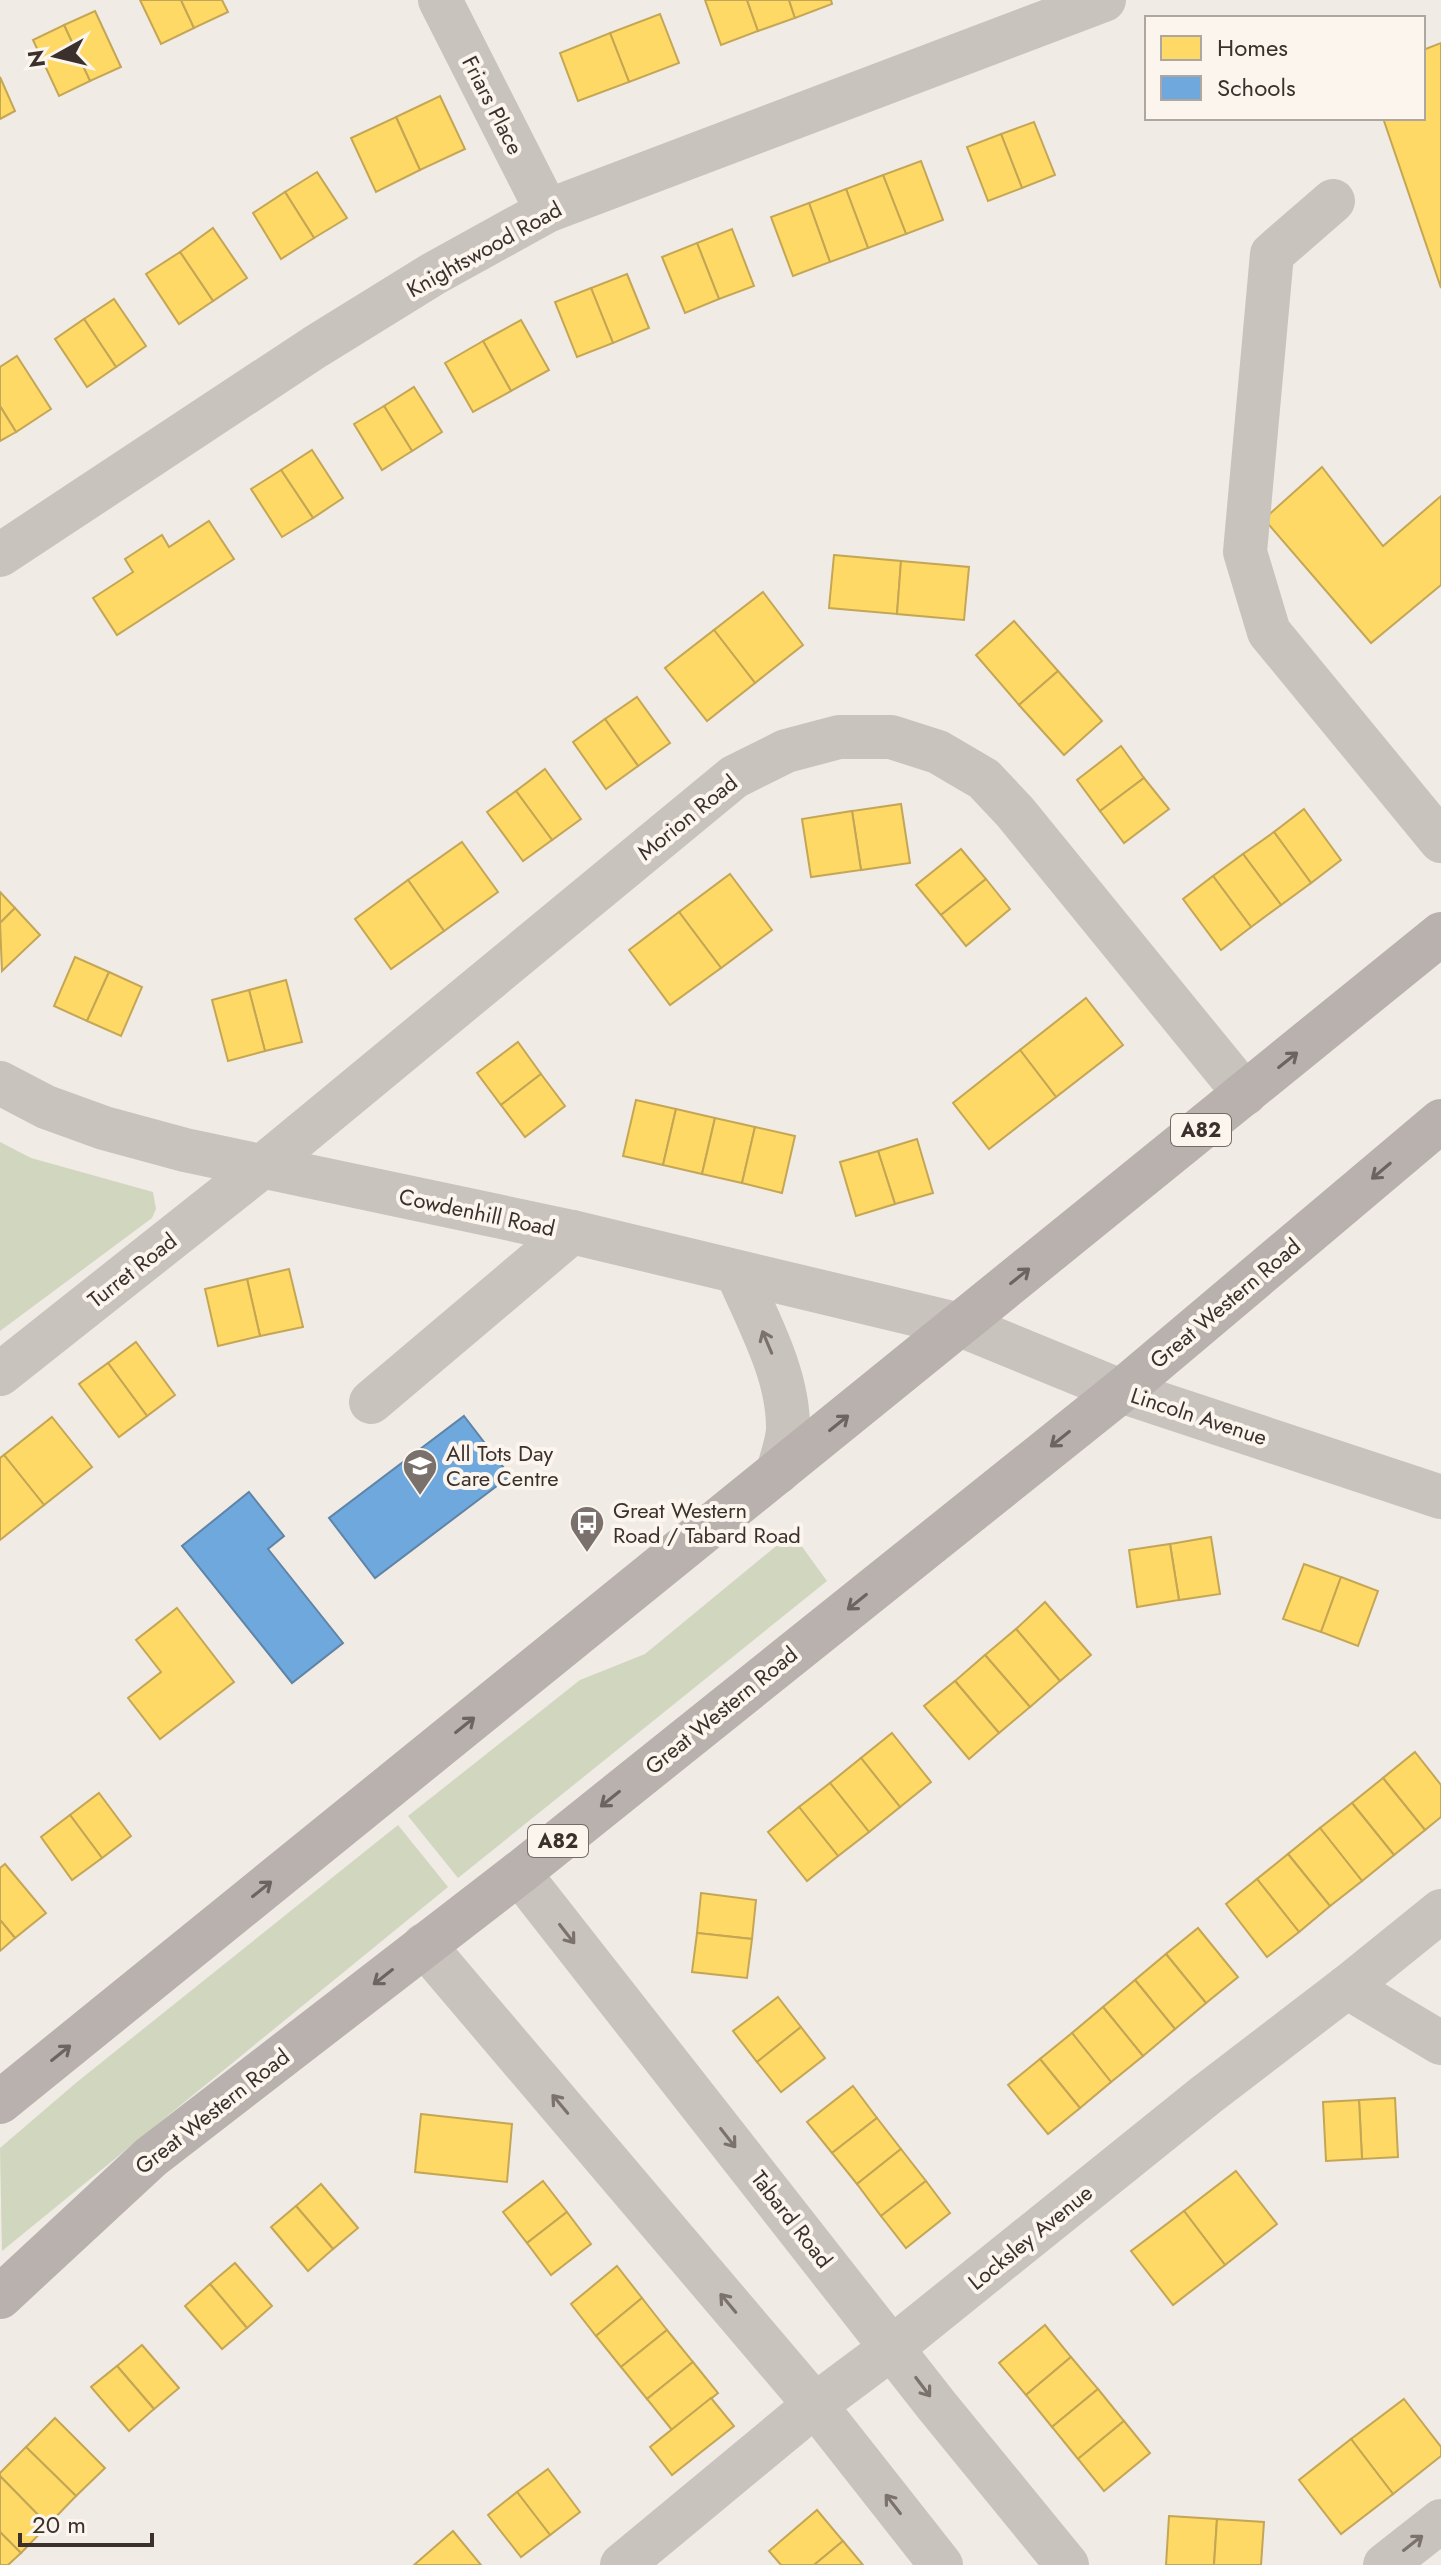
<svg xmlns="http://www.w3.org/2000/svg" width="1441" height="2565" viewBox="0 0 1441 2565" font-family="Jost,sans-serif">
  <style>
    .green { fill: #d1d6bf }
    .homes { fill: #ffd966; stroke: #c4a654; stroke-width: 2 }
    .schools { fill: #6fa8dc; stroke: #5f84a7; stroke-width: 2 }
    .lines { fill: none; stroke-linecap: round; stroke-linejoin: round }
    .minor { stroke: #c9c3be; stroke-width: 44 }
    .major { stroke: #b8b1ad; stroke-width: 44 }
    .oneway { stroke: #6d645f }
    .oneway2 { stroke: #7b726d }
    .labels { text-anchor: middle; stroke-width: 8; stroke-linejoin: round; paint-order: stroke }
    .shield { fill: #fbf5ee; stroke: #756b66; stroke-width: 2 }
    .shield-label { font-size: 20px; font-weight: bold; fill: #3b302b }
    .street-label { font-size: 22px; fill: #3b302b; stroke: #fbf5ee }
    .poi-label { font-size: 22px; fill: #3b302b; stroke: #fbf5ee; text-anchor: start }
  </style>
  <rect width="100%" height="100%" fill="#f0ebe5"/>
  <!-- green -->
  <g class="green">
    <path d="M0,1142L31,1158L153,1192L156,1209L152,1218L0,1331Z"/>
    <path d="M792,1533L827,1581L458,1878L408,1816L580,1680L645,1654Z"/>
    <path d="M398,1825L448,1887L2,2251L0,2148L77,2082Z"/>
  </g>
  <!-- homes -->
  <g class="homes">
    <path d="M140,0H181L194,28L161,44Z"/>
    <path d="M181,0H222L228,12L194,28Z"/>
    <path d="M705,0H747L758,31L721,45Z"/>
    <path d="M747,0H789L795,18L758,31Z"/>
    <path d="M789,0H831L832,4L795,18Z"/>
    <path d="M95,11L121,67L90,81L64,25Z"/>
    <path d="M660,14L679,63L629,82L610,33Z"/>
    <path d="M64,25L90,81L59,96L33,40Z"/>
    <path d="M610,33L629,82L578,101L560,53Z"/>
    <path d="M1441,43V288L1383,118H1423V50Z"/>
    <path d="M0,77L15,111L0,119Z"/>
    <path d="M440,96L465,149L420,170L396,117Z"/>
    <path d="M396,117L420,170L376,192L351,138Z"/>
    <path d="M1034,122L1055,175L1022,188L1001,134Z"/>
    <path d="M1001,134L1022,188L988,201L967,147Z"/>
    <path d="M921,161L943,220L906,234L883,175Z"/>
    <path d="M317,172L347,218L314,238L285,192Z"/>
    <path d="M883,175L906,234L868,248L846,189Z"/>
    <path d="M846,189L868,248L830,262L809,203Z"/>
    <path d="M285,192L314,238L281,259L253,213Z"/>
    <path d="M809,203L830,262L793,276L771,217Z"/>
    <path d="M213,228L247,278L213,301L180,252Z"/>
    <path d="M732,229L754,286L719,299L697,243Z"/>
    <path d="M697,243L719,299L685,313L662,257Z"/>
    <path d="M180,252L213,301L179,324L146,274Z"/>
    <path d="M627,274L649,328L613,343L591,288Z"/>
    <path d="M591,288L613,343L577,357L555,302Z"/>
    <path d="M114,299L146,346L116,367L84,319Z"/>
    <path d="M84,319L116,367L87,387L55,339Z"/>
    <path d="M521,320L549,370L511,391L483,341Z"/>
    <path d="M483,341L511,391L473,412L445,363Z"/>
    <path d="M17,356L51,409L16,432L0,406V367Z"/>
    <path d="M414,387L442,432L412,451L384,406Z"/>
    <path d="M0,406L16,432L0,441Z"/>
    <path d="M384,406L412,451L382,470L354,424Z"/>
    <path d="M312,450L343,498L313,518L281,470Z"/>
    <path d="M1322,467L1383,546L1441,496V585L1371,643L1264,519Z"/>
    <path d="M281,470L313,518L282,537L251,489Z"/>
    <path d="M209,521L234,559L117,635L93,598L133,572L125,559L162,535L169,547Z"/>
    <path d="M834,555L901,561L897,614L829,608Z"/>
    <path d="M901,561L969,567L964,620L897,614Z"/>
    <path d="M763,592L803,645L755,683L714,630Z"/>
    <path d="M1014,621L1058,671L1019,705L976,655Z"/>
    <path d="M714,630L755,683L707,721L665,668Z"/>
    <path d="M1058,671L1102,721L1064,755L1019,705Z"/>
    <path d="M637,697L670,743L638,766L605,719Z"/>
    <path d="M605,719L638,766L606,789L573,742Z"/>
    <path d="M1121,746L1144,778L1100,811L1077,780Z"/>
    <path d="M545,769L581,819L552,840L516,791Z"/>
    <path d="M1144,778L1169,809L1124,843L1100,811Z"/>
    <path d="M516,791L552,840L523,861L487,812Z"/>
    <path d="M901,804L910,863L861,870L852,811Z"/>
    <path d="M1304,809L1341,860L1311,883L1274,832Z"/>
    <path d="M852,811L861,870L811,877L802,819Z"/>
    <path d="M1274,832L1311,883L1281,905L1243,854Z"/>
    <path d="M462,842L498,892L444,931L408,880Z"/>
    <path d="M961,849L986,879L941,915L916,885Z"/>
    <path d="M1243,854L1281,905L1251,927L1213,876Z"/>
    <path d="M730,874L772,930L721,968L679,912Z"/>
    <path d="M1213,876L1251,927L1221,950L1183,899Z"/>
    <path d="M986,879L1010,909L966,946L941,915Z"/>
    <path d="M408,880L444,931L391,969L355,919Z"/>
    <path d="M0,892L15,908L0,923Z"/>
    <path d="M15,908L40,935L2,971L0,923Z"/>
    <path d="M679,912L721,968L670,1005L629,950Z"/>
    <path d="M75,957L109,972L87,1021L54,1006Z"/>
    <path d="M109,972L142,987L121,1036L87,1021Z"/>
    <path d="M286,980L302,1042L265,1051L249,990Z"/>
    <path d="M249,990L265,1051L228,1061L212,1000Z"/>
    <path d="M1086,998L1123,1045L1056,1097L1020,1050Z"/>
    <path d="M518,1042L541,1074L501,1105L477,1073Z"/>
    <path d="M1020,1050L1056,1097L989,1149L953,1103Z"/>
    <path d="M541,1074L565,1106L525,1137L501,1105Z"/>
    <path d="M636,1100L676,1109L663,1165L623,1156Z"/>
    <path d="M676,1109L715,1118L702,1174L663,1165Z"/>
    <path d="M715,1118L755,1127L742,1183L702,1174Z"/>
    <path d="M755,1127L795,1136L782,1193L742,1183Z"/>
    <path d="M917,1139L933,1193L895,1204L878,1151Z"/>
    <path d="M878,1151L895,1204L856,1216L840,1162Z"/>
    <path d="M289,1269L303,1327L260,1336L247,1279Z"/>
    <path d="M247,1279L260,1336L218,1346L205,1289Z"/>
    <path d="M136,1342L175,1395L147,1416L108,1363Z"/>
    <path d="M108,1363L147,1416L119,1437L79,1384Z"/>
    <path d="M52,1417L92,1467L44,1505L4,1455Z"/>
    <path d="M4,1455L44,1505L0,1540V1458Z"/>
    <path d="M1211,1537L1220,1594L1179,1600L1170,1544Z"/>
    <path d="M1170,1544L1179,1600L1137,1607L1129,1550Z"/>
    <path d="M1304,1564L1341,1577L1321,1632L1283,1619Z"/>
    <path d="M1341,1577L1378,1591L1358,1646L1321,1632Z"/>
    <path d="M1045,1602L1091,1655L1060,1681L1016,1629Z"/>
    <path d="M177,1608L234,1682L160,1739L128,1698L161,1672L136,1640Z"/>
    <path d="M1016,1629L1060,1681L1030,1707L985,1655Z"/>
    <path d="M985,1655L1030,1707L999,1733L955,1681Z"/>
    <path d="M955,1681L999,1733L969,1759L924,1706Z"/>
    <path d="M892,1733L931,1782L900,1807L861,1758Z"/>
    <path d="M1415,1752L1441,1785V1817L1425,1830L1383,1778Z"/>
    <path d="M861,1758L900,1807L869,1832L830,1783Z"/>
    <path d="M1383,1778L1425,1830L1394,1855L1352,1803Z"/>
    <path d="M830,1783L869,1832L838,1856L799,1807Z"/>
    <path d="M99,1793L131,1836L102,1858L70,1815Z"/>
    <path d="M1352,1803L1394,1855L1362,1881L1320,1828Z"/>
    <path d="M799,1807L838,1856L807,1881L768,1832Z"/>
    <path d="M70,1815L102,1858L72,1880L41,1837Z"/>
    <path d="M1320,1828L1362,1881L1330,1906L1288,1854Z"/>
    <path d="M1288,1854L1330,1906L1299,1932L1257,1879Z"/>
    <path d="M5,1864L46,1913L15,1938L0,1920V1868Z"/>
    <path d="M1257,1879L1299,1932L1267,1957L1226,1904Z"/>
    <path d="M701,1893L756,1900L752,1939L697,1933Z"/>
    <path d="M0,1920L15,1938L0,1951Z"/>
    <path d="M1198,1928L1238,1977L1206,2003L1166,1954Z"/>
    <path d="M697,1933L752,1939L747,1978L692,1972Z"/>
    <path d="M1166,1954L1206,2003L1175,2029L1135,1980Z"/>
    <path d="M1135,1980L1175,2029L1143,2056L1103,2007Z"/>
    <path d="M778,1997L801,2027L757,2062L733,2031Z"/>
    <path d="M1103,2007L1143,2056L1111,2082L1072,2033Z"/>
    <path d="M801,2027L825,2058L781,2092L757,2062Z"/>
    <path d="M1072,2033L1111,2082L1080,2108L1040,2059Z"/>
    <path d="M1040,2059L1080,2108L1048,2134L1008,2085Z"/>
    <path d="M853,2086L877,2118L832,2153L807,2122Z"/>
    <path d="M1395,2098L1398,2157L1362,2159L1359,2100Z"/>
    <path d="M1359,2100L1362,2159L1326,2161L1323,2102Z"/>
    <path d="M421,2114L512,2124L507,2182L415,2172Z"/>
    <path d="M877,2118L901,2149L857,2184L832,2153Z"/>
    <path d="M901,2149L926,2181L881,2216L857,2184Z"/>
    <path d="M1236,2171L1277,2224L1225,2265L1184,2211Z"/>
    <path d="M543,2181L567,2212L527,2243L503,2212Z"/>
    <path d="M926,2181L950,2213L906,2248L881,2216Z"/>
    <path d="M321,2184L358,2228L333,2249L296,2206Z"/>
    <path d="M296,2206L333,2249L308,2271L271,2227Z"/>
    <path d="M1184,2211L1225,2265L1173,2305L1131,2251Z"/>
    <path d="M567,2212L591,2244L551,2275L527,2243Z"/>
    <path d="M235,2263L272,2306L247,2328L210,2284Z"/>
    <path d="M617,2266L642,2298L596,2336L571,2304Z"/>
    <path d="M210,2284L247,2328L222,2349L185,2306Z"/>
    <path d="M642,2298L667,2330L621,2367L596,2336Z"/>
    <path d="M1045,2325L1071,2357L1026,2395L999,2363Z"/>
    <path d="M667,2330L693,2362L647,2399L621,2367Z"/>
    <path d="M142,2345L179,2388L154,2409L117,2366Z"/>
    <path d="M1071,2357L1098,2389L1052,2427L1026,2395Z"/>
    <path d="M693,2362L718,2393L672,2430L647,2399Z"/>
    <path d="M117,2366L154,2409L129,2431L91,2387Z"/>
    <path d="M1098,2389L1124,2421L1078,2459L1052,2427Z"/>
    <path d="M711,2398L734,2426L672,2475L650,2447Z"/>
    <path d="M1404,2399L1441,2447V2456L1393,2494L1351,2439Z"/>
    <path d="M55,2418L105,2468L76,2496L26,2447Z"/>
    <path d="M1124,2421L1150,2453L1104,2491L1078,2459Z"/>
    <path d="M1351,2439L1393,2494L1341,2534L1299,2480Z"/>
    <path d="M26,2447L76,2496L48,2525L0,2476V2473Z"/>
    <path d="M548,2469L580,2512L550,2535L517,2492Z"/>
    <path d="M0,2476L48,2525L21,2553L0,2532Z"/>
    <path d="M517,2492L550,2535L521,2557L488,2515Z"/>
    <path d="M817,2510L843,2541L814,2565H781L769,2551Z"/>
    <path d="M1169,2516L1217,2519L1214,2565H1166Z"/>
    <path d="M1217,2519L1264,2522L1261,2565H1214Z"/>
    <path d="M453,2531L481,2565H414Z"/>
    <path d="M0,2532L21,2553L8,2565H0Z"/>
    <path d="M843,2541L863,2565H814Z"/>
  </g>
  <!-- schools -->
  <g class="schools">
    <path d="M464,1416L510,1476L375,1578L329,1518Z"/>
    <path d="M249,1492L284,1536L268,1549L343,1643L292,1683L182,1546Z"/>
  </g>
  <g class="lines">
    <!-- minor -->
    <g class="minor">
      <path d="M440,0L547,211"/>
      <path d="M1333,201L1272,254L1245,552L1269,632L1441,841"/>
      <path d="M0,555L315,347L433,274L547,211L1104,0"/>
      <path d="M0,1083L46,1107L104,1128L185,1150L572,1232L960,1325L1121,1391L1441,1497"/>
      <path d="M737,1272C758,1321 789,1375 788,1430C787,1444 781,1459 778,1472"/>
      <path d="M0,1374L264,1165L734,777L786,751L839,737H891L938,752L984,779L1015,812L1245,1094"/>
      <path d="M371,1402L572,1232"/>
      <path d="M519,1873L937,2406L1067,2565"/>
      <path d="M424,1945L815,2405L941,2565"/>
      <path d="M1347,1987L1441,2043"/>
      <path d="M622,2565L815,2405L893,2347L1206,2095L1347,1987L1441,1911"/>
      <path d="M1385,2565L1441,2521"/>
    </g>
    <!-- major -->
    <g class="major">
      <path d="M0,2102L1441,934"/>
      <path d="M0,2297L151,2157L519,1873L1121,1391L1441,1121"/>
    </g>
  </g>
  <!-- one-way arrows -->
  <defs><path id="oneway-shaft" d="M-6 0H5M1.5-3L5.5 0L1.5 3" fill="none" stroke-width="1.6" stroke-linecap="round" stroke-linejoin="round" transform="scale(2)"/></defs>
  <g class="oneway">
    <use href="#oneway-shaft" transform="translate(1288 1060) rotate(-39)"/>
    <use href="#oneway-shaft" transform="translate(1381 1171) rotate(140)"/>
    <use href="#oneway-shaft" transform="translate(1020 1276) rotate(-39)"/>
    <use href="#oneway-shaft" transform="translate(839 1423) rotate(-39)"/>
    <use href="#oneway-shaft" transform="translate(1060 1439) rotate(141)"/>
    <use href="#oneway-shaft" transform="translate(857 1602) rotate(141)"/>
    <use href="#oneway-shaft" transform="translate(465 1725) rotate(-39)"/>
    <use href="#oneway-shaft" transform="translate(610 1799) rotate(141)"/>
    <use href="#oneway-shaft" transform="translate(262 1889) rotate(-39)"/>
    <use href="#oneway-shaft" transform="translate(383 1977) rotate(142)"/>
    <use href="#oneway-shaft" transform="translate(61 2053) rotate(-39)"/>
  </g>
  <g class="oneway2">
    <use href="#oneway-shaft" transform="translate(767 1342) rotate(-113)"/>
    <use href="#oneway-shaft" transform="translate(567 1934) rotate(52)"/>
    <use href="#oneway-shaft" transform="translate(560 2104) rotate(-130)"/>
    <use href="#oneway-shaft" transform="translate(728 2138) rotate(52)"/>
    <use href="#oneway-shaft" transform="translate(728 2303) rotate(-130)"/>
    <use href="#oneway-shaft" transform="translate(923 2387) rotate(53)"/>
    <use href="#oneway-shaft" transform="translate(893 2504) rotate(-128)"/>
    <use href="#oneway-shaft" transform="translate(1413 2543) rotate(-38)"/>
  </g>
  <!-- icons -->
  <defs>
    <symbol id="school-pin" viewBox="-11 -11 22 30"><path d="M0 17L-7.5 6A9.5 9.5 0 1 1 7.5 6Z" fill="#7a716c" stroke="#fbf5ee"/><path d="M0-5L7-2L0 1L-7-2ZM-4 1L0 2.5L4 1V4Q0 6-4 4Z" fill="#fff"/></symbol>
    <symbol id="bus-pin" viewBox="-11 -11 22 30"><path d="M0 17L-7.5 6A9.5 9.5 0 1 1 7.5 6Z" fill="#7a716c" stroke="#fbf5ee"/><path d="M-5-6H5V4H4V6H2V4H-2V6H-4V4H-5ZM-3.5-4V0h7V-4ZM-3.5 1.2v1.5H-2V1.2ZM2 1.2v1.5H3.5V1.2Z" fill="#fff"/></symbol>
  </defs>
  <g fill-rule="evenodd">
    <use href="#school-pin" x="400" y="1446" width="40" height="54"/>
    <use href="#bus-pin" x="567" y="1503" width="40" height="54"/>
  </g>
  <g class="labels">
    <!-- shield labels -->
    <g class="shield">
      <rect x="1171" y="1114" width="60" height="32" rx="6"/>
      <rect x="528" y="1825" width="60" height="32" rx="6"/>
    </g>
    <g class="shield-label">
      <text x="1201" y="1137">A82</text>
      <text x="558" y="1848">A82</text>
    </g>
    <!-- street labels -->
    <g class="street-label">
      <text transform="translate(493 105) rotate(63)" y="8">Friars Place</text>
      <text transform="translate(484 249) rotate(-29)" y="8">Knightswood Road</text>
      <text transform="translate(687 817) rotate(-39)" y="8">Morion Road</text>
      <text transform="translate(477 1212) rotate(12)" y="8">Cowdenhill Road</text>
      <text transform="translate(132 1270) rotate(-38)" y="8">Turret Road</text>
      <text transform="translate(1225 1303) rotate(-40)" y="8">Great Western Road</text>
      <text transform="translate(1199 1416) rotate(18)" y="8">Lincoln Avenue</text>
      <text transform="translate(721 1710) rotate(-39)" y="8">Great Western Road</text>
      <text transform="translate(212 2111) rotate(-38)" y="8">Great Western Road</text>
      <text transform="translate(792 2219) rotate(52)" y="8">Tabard Road</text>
      <text transform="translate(1030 2237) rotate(-39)" y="8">Locksley Avenue</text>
    </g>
    <!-- poi labels -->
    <g class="poi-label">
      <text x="446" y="1461">All Tots Day<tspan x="446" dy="25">Care Centre</tspan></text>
      <text x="613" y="1518">Great Western<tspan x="613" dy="25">Road / Tabard Road</tspan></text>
    </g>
  </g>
  <!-- legend -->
  <rect x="1145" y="16" width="280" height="104" fill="#fbf5ee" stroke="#aea6a0" stroke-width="2"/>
  <rect x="1161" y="36" width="40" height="24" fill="#ffd966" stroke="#aea6a0" stroke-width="2"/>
  <text x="1217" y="56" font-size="24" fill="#3b302b">Homes</text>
  <rect x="1161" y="76" width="40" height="24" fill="#6fa8dc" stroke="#aea6a0" stroke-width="2"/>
  <text x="1217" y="96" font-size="24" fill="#3b302b">Schools</text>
  <!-- north arrow -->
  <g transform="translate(56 56) rotate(262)" stroke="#fbf5ee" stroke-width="6" paint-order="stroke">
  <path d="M0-6L14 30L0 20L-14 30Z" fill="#3b302b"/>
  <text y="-12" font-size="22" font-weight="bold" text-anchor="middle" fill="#3b302b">N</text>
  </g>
  <!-- scale -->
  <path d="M20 2533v12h132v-12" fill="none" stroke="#3b302b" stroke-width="4"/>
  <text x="32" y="2533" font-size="24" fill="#3b302b" stroke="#fbf5ee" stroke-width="6" paint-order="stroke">20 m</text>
</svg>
